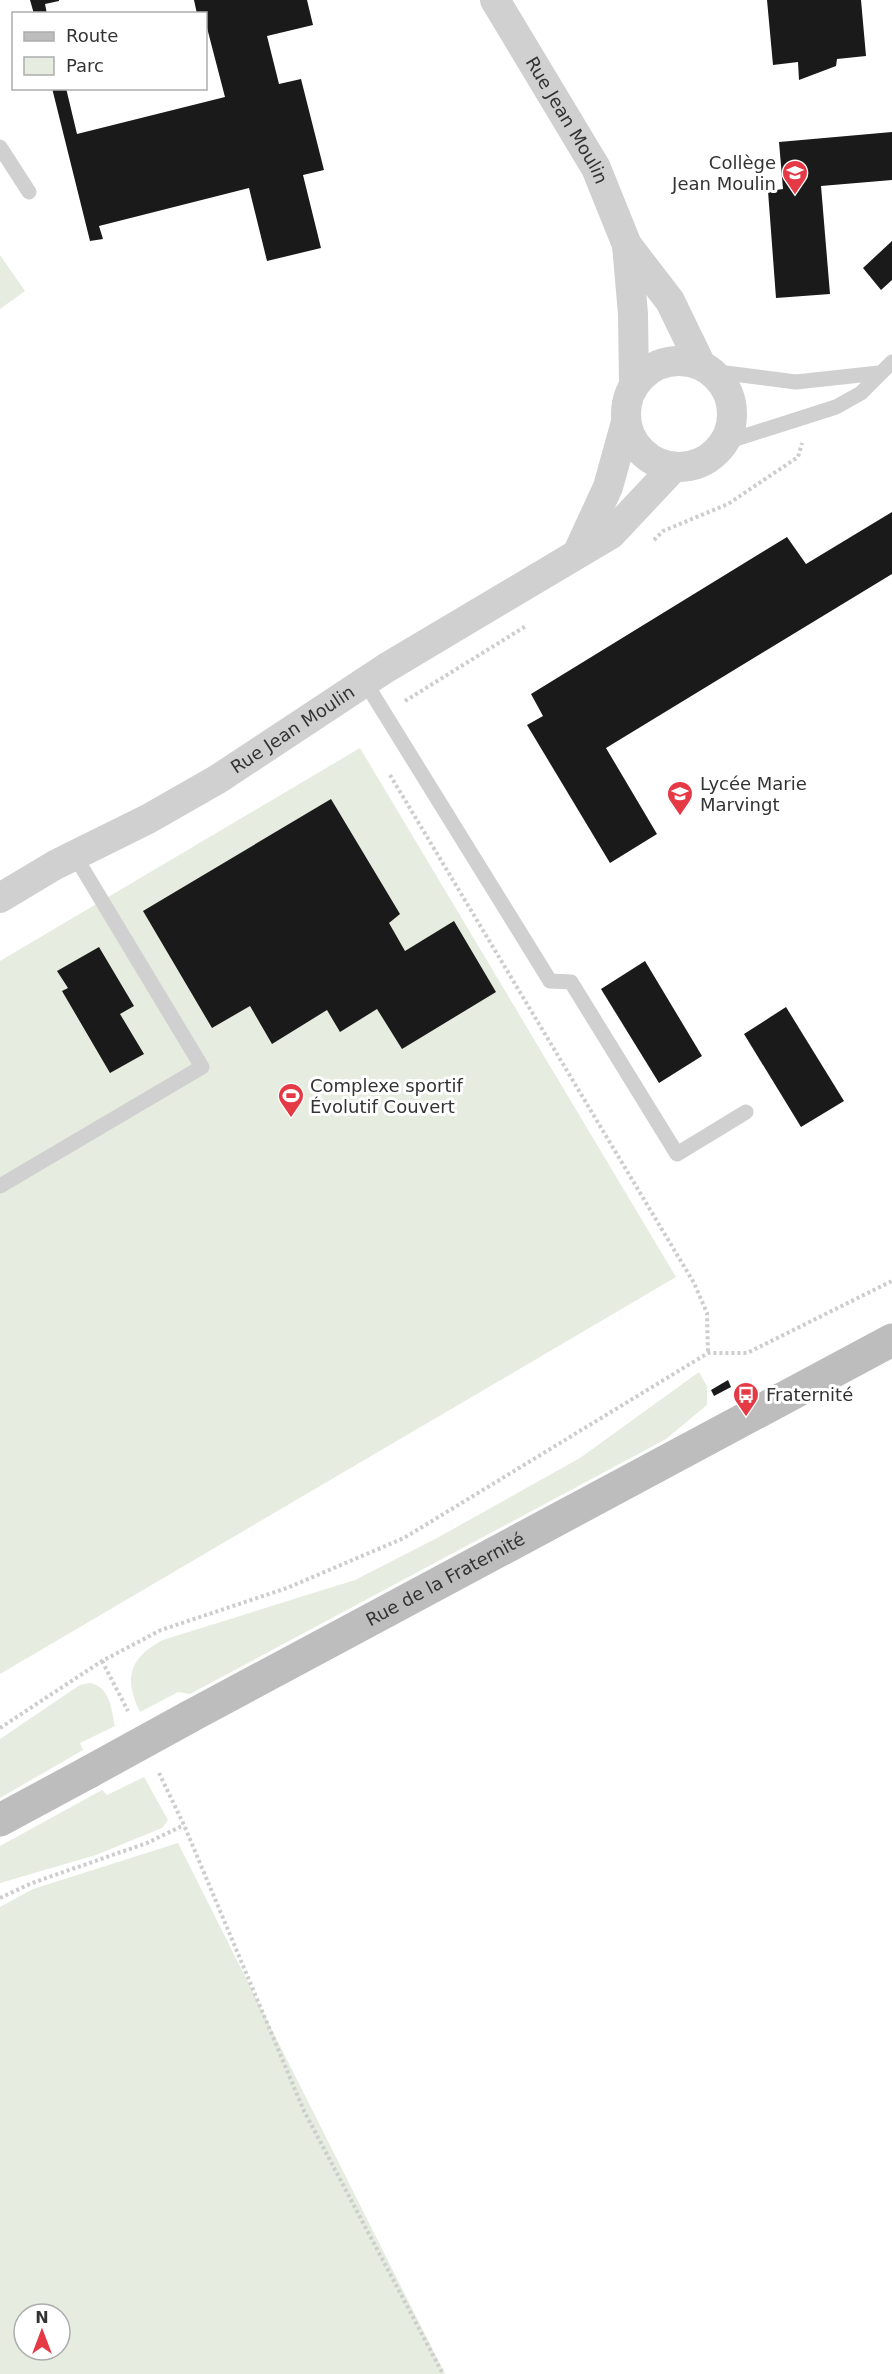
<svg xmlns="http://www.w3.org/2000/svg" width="892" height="2374" viewBox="0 0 892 2374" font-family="'DejaVu Sans',sans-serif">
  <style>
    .green { fill: #e6ecdf; fill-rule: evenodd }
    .building { fill: #1a1a1a }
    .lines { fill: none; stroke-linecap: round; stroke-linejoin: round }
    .path { stroke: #cdcdcd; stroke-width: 4; stroke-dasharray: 3 3; stroke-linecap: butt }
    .service { stroke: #d0d0d0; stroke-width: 15 }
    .minor { stroke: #d0d0d0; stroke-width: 30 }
    .secondary { stroke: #bdbdbd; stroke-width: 33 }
    .secondary-bridge { stroke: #bdbdbd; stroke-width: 33 }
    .labels { text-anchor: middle; stroke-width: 6; stroke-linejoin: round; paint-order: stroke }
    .street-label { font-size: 18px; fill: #333; stroke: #fff }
    .poi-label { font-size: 18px; fill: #333; stroke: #fff; text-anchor: start }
  </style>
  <rect width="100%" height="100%" fill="#fff"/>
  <!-- green -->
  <g class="green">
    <path d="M0,255L25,291L0,309Z"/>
    <path d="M360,748L676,1277L0,1674V961Z"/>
    <path d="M699,1372L707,1386V1405L666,1439L190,1694L178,1692L140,1712C123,1678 130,1657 163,1640L355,1580L437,1538L580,1458Z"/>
    <path d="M89,1683C110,1686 111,1708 115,1726L80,1743L83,1750L0,1798V1739L80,1685Z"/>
    <path d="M144,1777L168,1820L162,1828L96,1855L0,1883V1846L102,1790L107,1795Z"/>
    <path d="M178,1843L445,2374H0V1907L33,1889ZM24,2314H60V2350H24Z"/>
  </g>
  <!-- building -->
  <g class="building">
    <path d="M30,0H59V1L45,4L47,14H34Z"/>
    <path d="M194,0H307L313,25L267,36L279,84L301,79L324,170L303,175L321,248L267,261L249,188L99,226L103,239L90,241L52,88H66L77,134L225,97L206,24V14H197Z"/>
    <path d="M767,0H861L866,56L837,59L836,66L799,80L798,62L773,65Z"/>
    <path d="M892,132V180L821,186L830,294L776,298L768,191L783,189L779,142Z"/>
    <path d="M892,241V280L881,290L863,268Z"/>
    <path d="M892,512V574L606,748L657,834L610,863L527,725L543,716L531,694L787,537L806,564Z"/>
    <path d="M331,799L400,914L389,923L405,951L454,921L496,992L402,1049L377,1009L340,1032L327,1010L272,1044L250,1006L212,1028L143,911Z"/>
    <path d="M99,947L134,1006L120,1014L144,1054L110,1073L62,991L68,988L57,971Z"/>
    <path d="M645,961L702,1056L659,1083L601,989Z"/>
    <path d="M786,1007L844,1101L801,1127L744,1034Z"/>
    <path d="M728,1380L731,1387L714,1396L711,1390Z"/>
  </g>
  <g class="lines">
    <!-- path -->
    <g class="path">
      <path d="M654,540L663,531L728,504L798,457L802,443"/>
      <path d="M405,701L526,626"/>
      <path d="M390,775L694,1283L707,1313L708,1353"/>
      <path d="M102,1661L128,1711"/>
      <path d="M0,1728L102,1661L161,1630L287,1588L404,1538L708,1353H747L892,1281"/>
      <path d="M159,1773L184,1825L304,2111L443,2374"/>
      <path d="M0,1898L32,1883L147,1843L184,1825"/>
    </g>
    <!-- service -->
    <g class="service">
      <path d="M0,147L29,192"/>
      <path d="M710,371L796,382L879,373"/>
      <path d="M723,443L836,407L861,393L892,362"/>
      <path d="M365,682L550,981L571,982L677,1154L746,1112"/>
      <path d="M0,1186L202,1067L75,856"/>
    </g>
    <!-- minor -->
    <g class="minor">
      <path id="s1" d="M495,0L596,168L627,245L670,301L701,365"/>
      <path d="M627,245L633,314L634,385"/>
      <circle cx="679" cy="414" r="53"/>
      <path d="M578,552L608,487L626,422"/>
      <path id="s2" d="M0,898L55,865L148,819L218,779L386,668L611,534L674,467"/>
    </g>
    <!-- secondary -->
    <g class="secondary">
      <path id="s3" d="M189,1717L892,1340"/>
      <path d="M0,1820L89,1772"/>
    </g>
    <!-- secondary-bridge -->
    <path class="secondary-bridge" d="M89,1772L189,1717"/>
  </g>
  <!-- icons -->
  <defs>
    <symbol id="school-pin" viewBox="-11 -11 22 30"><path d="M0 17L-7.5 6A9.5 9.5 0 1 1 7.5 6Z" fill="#e63946" stroke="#fff"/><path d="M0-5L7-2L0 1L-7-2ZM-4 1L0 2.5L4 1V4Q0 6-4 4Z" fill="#fff"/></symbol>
    <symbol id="stadium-pin" viewBox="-11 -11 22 30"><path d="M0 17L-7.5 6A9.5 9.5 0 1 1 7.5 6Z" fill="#e63946" stroke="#fff"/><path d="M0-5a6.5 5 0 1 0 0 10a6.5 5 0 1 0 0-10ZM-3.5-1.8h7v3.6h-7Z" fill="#fff"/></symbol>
    <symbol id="bus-pin" viewBox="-11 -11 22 30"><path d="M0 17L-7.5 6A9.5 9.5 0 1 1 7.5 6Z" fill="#e63946" stroke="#fff"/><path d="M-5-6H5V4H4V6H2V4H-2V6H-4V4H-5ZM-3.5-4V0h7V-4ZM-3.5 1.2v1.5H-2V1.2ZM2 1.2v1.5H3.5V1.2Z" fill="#fff"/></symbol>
  </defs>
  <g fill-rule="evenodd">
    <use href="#school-pin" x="780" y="158" width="30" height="40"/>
    <use href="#school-pin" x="665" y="779" width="30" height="40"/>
    <use href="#stadium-pin" x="276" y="1081" width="30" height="40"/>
    <use href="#bus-pin" x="731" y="1380" width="30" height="40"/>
  </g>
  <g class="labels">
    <!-- street labels -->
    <g class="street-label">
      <text dy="6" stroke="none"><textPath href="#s1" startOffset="140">Rue Jean Moulin</textPath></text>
      <text dy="6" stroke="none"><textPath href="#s2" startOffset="338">Rue Jean Moulin</textPath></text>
      <text dy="6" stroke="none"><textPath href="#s3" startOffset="291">Rue de la Fraternité</textPath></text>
    </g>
    <!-- poi labels -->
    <g class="poi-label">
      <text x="776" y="169" text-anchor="end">Collège<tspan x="776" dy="21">Jean Moulin</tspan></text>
      <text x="700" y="790">Lycée Marie<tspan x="700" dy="21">Marvingt</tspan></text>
      <text x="310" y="1092">Complexe sportif<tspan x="310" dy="21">Évolutif Couvert</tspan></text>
      <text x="766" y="1401">Fraternité</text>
    </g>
  </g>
  <!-- legend -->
  <rect x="12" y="12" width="195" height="78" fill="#ffffff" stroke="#adadad" stroke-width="1.5"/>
  <rect x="24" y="32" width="30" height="9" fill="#bdbdbd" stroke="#adadad" stroke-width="1.5"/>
  <text x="66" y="42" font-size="18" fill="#333333">Route</text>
  <rect x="24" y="57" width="30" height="18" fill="#e6ecdf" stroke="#adadad" stroke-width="1.5"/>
  <text x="66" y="72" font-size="18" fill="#333333">Parc</text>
  <!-- north arrow -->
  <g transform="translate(42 2332)"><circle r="28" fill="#ffffff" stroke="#adadad" stroke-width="1.5"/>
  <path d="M0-4.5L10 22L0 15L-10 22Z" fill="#e63946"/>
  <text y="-9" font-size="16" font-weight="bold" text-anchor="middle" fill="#333333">N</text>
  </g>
</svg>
